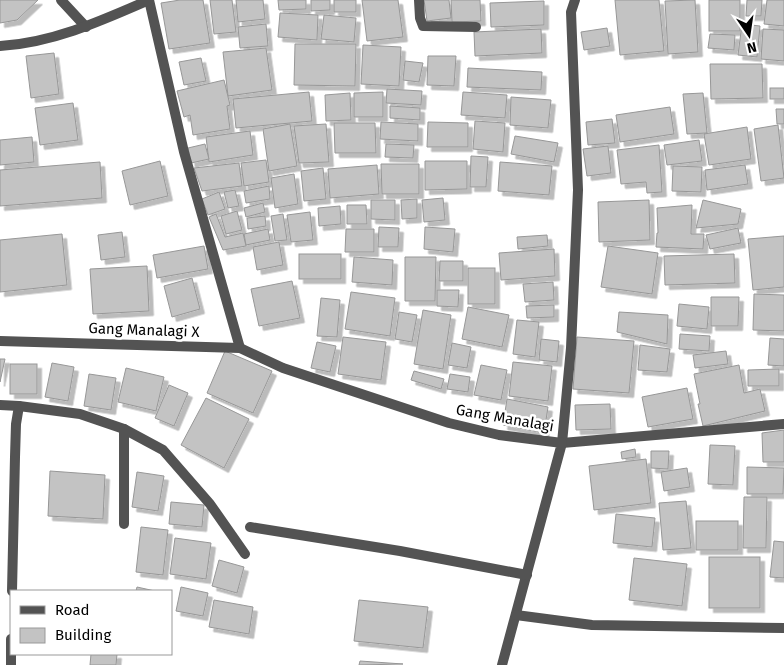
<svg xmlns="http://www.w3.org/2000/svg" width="784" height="665" viewBox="0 0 784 665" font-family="'Fira Sans',sans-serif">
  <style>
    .building { fill: #c3c3c3; stroke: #979797; filter: url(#shadow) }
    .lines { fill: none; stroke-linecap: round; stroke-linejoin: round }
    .minor { stroke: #535353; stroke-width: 10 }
    .labels { text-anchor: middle; stroke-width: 5; stroke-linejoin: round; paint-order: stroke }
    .street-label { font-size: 15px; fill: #000; stroke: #fff }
  </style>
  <defs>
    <filter id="shadow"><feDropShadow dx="4.5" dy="4.5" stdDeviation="0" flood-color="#0004"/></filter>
  </defs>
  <rect width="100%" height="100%" fill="#fff"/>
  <!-- building -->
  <g class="building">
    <path d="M0,0H38L17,20L0,23Z"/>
    <path d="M180,0H203L210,43L169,49L161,3Z"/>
    <path d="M210,0H232L236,32L214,34Z"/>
    <path d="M236,0H263L265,19L238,22Z"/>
    <path d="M278,0H306V9L279,10Z"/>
    <path d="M311,0H330V10L311,11Z"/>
    <rect x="334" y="0" width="22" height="12"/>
    <path d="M362,0H398L403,37L367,41Z"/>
    <path d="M424,0H449L451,18L427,21Z"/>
    <path d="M451,0H480L481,21L452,22Z"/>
    <path d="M615,0H659L664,51L620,55Z"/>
    <path d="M695,0L698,52L668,54L665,1Z"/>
    <rect x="709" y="0" width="31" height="31"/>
    <path d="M747,0H762L761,16H746Z"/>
    <path d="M767,0H784V26L764,24Z"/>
    <path d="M544,1V25L491,27L490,3Z"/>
    <path d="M280,13L318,15L317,40L278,37Z"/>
    <path d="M324,15L356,18L354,42L321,39Z"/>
    <path d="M266,24L268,46L240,48L238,27Z"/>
    <path d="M742,24L760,26L757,57L738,55Z"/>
    <path d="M607,28L610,46L584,50L581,32Z"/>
    <path d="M541,29L542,53L475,56L474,32Z"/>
    <path d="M763,29L784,30V61L761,59Z"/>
    <path d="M710,34L735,35L734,50L708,48Z"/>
    <path d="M295,44H356L355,86L294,85Z"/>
    <path d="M363,45L401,47L399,86L361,84Z"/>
    <path d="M266,48L272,90L228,96L223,52Z"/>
    <path d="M54,53L59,94L31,98L26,56Z"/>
    <path d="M428,56H456L454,86L427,85Z"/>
    <path d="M201,58L206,81L184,85L179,62Z"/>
    <path d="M405,61L423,63L419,82L403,80Z"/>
    <path d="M710,64H762L763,98L711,99Z"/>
    <path d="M468,68L542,72L541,90L467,87Z"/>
    <path d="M224,80L230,105L227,106L230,129L193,135L190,115L184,117L177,91Z"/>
    <rect x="770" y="88" width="14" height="11"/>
    <path d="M387,89L422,91L421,105L386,103Z"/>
    <path d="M309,92L312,121L236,128L233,99Z"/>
    <path d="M383,92V117H354V93Z"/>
    <path d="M463,92L507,95L505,118L461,115Z"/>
    <path d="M350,93L351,120L326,121L325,95Z"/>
    <path d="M703,93L707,133L687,134L683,94Z"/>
    <path d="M511,97L551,100L548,128L510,125Z"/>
    <path d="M73,103L78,140L40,145L35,108Z"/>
    <path d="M390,106L420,108V120L390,118Z"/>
    <path d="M670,107L674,134L620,142L616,115Z"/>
    <path d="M776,109H784V124H777Z"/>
    <path d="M612,119L615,143L588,145L586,122Z"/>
    <path d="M475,121L505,123L503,152L473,149Z"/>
    <path d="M381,122L418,124V141L380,139Z"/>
    <path d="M428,122L468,123V147H427Z"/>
    <path d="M334,123H375L376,153H335Z"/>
    <path d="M290,124L297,166L269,171L263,129Z"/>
    <path d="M326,124L329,162L299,163L294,126Z"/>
    <path d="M778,125L784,178L761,181L754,129Z"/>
    <path d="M747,127L751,159L709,165L704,134Z"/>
    <path d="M250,131L253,155L209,162L206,137Z"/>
    <path d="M515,136L558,143L554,162L511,154Z"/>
    <path d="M32,137L34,162L0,165V140Z"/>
    <path d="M699,140L702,161L667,165L664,145Z"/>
    <path d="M205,144L209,159L191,163L188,148Z"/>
    <path d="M386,144L414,145L413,158L385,157Z"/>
    <path d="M659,145L662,192L647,193L646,182L621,184L617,150Z"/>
    <path d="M608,146L611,173L587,176L583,149Z"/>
    <path d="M471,156L488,157L486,187H470Z"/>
    <path d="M266,160L269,182L244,186L241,163Z"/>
    <path d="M160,161L168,196L130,205L122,171Z"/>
    <path d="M425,161H467V189L425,190Z"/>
    <path d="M100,162L102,198L0,206V170Z"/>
    <path d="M500,162L552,166L549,195L498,191Z"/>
    <path d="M239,163L242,186L202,191L194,168Z"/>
    <path d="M381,164H419V194H382Z"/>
    <path d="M377,165L379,194L330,198L328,169Z"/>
    <path d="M745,165L748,184L707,190L705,170Z"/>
    <path d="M673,166L702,167L701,192L672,191Z"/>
    <path d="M323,168L326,199L304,201L301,171Z"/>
    <path d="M294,174L298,204L275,208L271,178Z"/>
    <path d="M269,186L270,199L246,203L244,191Z"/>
    <path d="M235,190L239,206L228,208L224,192Z"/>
    <path d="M219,192L225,209L208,215L202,199Z"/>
    <path d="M443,198L445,220L424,222L422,200Z"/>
    <path d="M417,199V218L402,219L401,200Z"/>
    <path d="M371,200H395V220L371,219Z"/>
    <path d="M649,200L650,240L599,242L598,202Z"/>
    <path d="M703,200L741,209L738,224L696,228Z"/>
    <path d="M263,203L265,212L246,217L244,208Z"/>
    <path d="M347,205H366L367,224H347Z"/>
    <path d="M692,205L691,234H704L703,249L656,247L657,233H658L657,208Z"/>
    <path d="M340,206L341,224L319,226L318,208Z"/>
    <path d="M237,211L242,230L226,234L221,216Z"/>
    <path d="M310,212L313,240L291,242L287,215Z"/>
    <path d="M216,214L225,237L243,233L246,246L223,250L209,217Z"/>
    <path d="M283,214L287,240L275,241L271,216Z"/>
    <path d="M265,216L266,226L248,229L247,218Z"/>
    <path d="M379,227L399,228L398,247H378Z"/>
    <path d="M425,227L455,229L453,252L424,249Z"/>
    <path d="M738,228L741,243L710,249L706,235Z"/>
    <path d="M268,229L270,240L246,245L244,234Z"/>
    <path d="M346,229H374V252H345Z"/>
    <path d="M122,232L125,257L101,260L98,235Z"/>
    <path d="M62,234L67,285L0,292V240Z"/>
    <path d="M547,235L548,246L518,249L517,237Z"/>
    <path d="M784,236V287L753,290L748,239Z"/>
    <path d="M279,242L283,265L257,270L253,247Z"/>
    <path d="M204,246L208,269L157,278L153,255Z"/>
    <path d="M608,246L658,253L652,294L601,287Z"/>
    <path d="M554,249L555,276L501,280L499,253Z"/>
    <rect x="299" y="254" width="42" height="25"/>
    <path d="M734,254L735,283L665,285L664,256Z"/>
    <path d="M354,257L393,260L392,285L352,282Z"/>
    <path d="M405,257H436L435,301H405Z"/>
    <path d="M440,261H463V281H439Z"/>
    <path d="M147,266L149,311L93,314L90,269Z"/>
    <rect x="468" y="268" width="27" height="36"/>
    <path d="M192,278L200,309L172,317L164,286Z"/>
    <path d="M292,281L300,318L259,326L251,289Z"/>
    <path d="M553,282L554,300L525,302L523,284Z"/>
    <path d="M437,290H459L458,307L437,306Z"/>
    <path d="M351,292L395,298L390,336L345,329Z"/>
    <path d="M754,294L784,295V331L753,330Z"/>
    <path d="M711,297H739L738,326H711Z"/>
    <path d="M321,298L340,300L337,337L317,336Z"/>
    <path d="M679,304L709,307L707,329L677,326Z"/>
    <path d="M554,305V317L527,318L526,306Z"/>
    <path d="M468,307L509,315L502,347L462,339Z"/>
    <path d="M423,310L451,315L443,369L414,364Z"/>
    <path d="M399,312L417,315L412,342L395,339Z"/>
    <path d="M619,312L668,315L667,344L617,332Z"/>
    <path d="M517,320L539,322L535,357L513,354Z"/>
    <path d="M680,334L710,336L709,351L679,349Z"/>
    <path d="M343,337L386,342L381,380L338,374Z"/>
    <path d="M577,337L634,341L629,393L573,389Z"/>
    <path d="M770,338L784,339V366L768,365Z"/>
    <path d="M541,339L559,341L557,362L539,360Z"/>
    <path d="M317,342L336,346L330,372L311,368Z"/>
    <path d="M452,343L471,347L467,368L448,365Z"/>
    <path d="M640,345L670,349L667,372L638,370Z"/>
    <path d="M225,351L272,371L253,413L207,393Z"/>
    <path d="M726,351L728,364L695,368L693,355Z"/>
    <path d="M0,359H5L0,382Z"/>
    <path d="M513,362L552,366L548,401L509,396Z"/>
    <path d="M52,363L74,367L68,401L45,397Z"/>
    <rect x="10" y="364" width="27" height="30"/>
    <path d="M481,365L507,370L501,400L474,395Z"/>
    <path d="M739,365L744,393L760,389L765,411L703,426L698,404H700L694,374Z"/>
    <path d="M126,368L164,377L156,411L118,402Z"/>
    <path d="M779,369V386H748V370Z"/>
    <path d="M414,371L444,379L441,389L411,380Z"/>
    <path d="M89,374L116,378L111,410L84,406Z"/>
    <path d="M450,374L470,377L468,392L447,389Z"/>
    <path d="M169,385L188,393L174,426L155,418Z"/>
    <path d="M687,388L693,419L648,427L642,397Z"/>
    <path d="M206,398L249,419L224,468L181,445Z"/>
    <path d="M507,399L548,407L544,433L503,425Z"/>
    <path d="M610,404L611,429L576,430L575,405Z"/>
    <path d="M784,430V462H763L762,433Z"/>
    <path d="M710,445L735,446L733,485L708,484Z"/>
    <path d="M635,449L636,457L622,459L621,452Z"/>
    <path d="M651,451H669L668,469L651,468Z"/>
    <path d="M646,459L651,503L594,510L589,466Z"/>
    <path d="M747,467L784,468L783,494H747Z"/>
    <path d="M687,468L690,487L664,491L661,472Z"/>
    <path d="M50,471L105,475L103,519L48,516Z"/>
    <path d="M137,472L164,476L158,511L132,507Z"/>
    <path d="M744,497H767L766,548H743Z"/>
    <path d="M686,501L691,548L663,550L659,503Z"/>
    <path d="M171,502L204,505L202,527L169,524Z"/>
    <path d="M616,514L655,518L652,547L613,543Z"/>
    <rect x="696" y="521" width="42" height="29"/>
    <path d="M141,527L168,530L163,575L136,572Z"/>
    <path d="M175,538L211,543L206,579L170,574Z"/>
    <path d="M774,541L784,542V578L770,577Z"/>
    <rect x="709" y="557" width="51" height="51"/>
    <path d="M634,558L687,564L682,606L629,600Z"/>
    <path d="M219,560L244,567L237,593L212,586Z"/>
    <path d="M137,587L155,591H136Z"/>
    <path d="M181,587L208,593L203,616L176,611Z"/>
    <path d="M214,600L253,607L249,634L209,627Z"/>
    <path d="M359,600L428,607L423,648L354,641Z"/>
    <path d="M91,654H117L116,665H90Z"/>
    <path d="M360,661L403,664L359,665Z"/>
  </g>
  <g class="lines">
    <!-- minor -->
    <g class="minor">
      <path d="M61,0L86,27"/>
      <path d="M149,0L184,152L240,348"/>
      <path d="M419,0L420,18L423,26L476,27"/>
      <path d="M575,0L571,12L578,190L571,348L562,443L784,424"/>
      <path d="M0,46C52,43 101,21 149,0"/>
      <path d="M0,341L240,348L283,368L449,423L499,435L562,443L502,665"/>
      <path d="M0,405L19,406L16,424L15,457L12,591"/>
      <path d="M19,406L80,414L124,429L163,450L210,504L245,554"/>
      <path d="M124,429V524"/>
      <path d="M250,527L400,551L527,575"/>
      <path d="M516,615L592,625L784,628"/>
      <path d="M11,665V639"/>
    </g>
  </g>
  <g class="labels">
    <!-- street labels -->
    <g class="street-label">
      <text transform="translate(144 330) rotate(2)" y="5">Gang Manalagi X</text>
      <text transform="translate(505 418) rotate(10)" y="5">Gang Manalagi</text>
    </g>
  </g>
  <!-- legend -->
  <rect x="10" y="590" width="162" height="65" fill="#ffffff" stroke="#999999"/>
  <rect x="20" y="606" width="25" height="8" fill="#535353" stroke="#999999"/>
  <text x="55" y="615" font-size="15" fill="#000000">Road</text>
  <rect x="20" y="628" width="25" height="15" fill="#c3c3c3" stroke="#999999"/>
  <text x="55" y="640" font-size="15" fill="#000000">Building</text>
  <!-- north arrow -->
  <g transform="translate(749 35) rotate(167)" stroke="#ffffff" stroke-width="4" paint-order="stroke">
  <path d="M0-4L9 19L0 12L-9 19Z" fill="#000000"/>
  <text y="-8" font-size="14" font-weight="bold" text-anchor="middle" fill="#000000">N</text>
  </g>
</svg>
